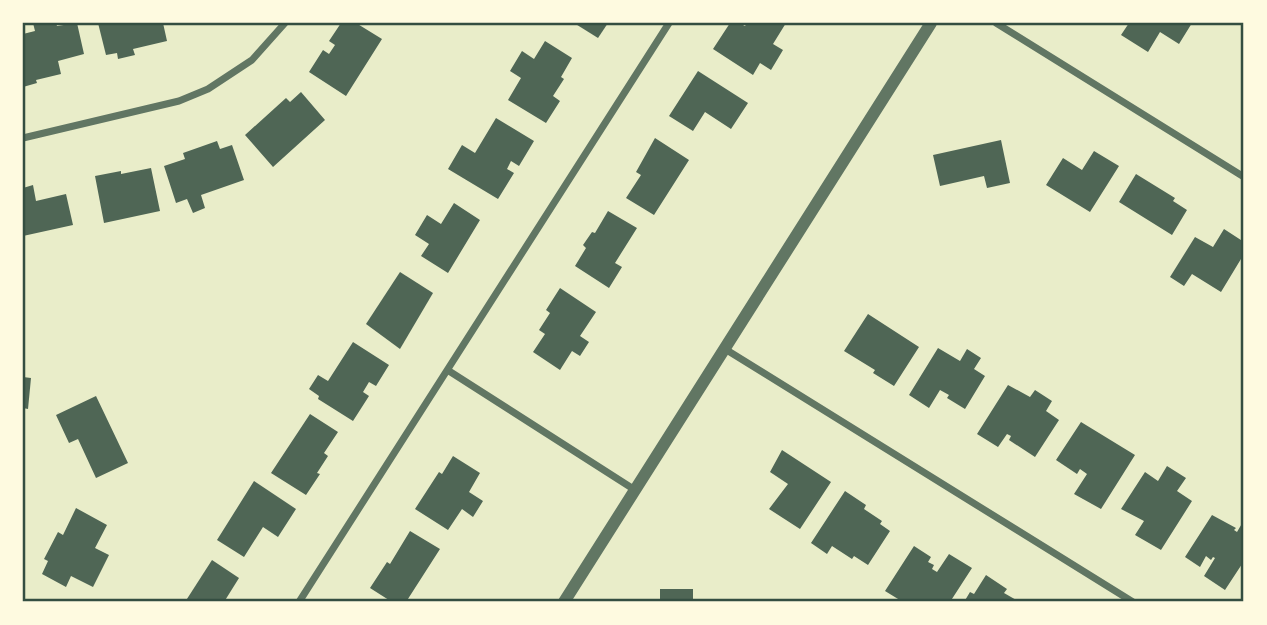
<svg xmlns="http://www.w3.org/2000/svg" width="1267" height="625" viewBox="0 0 1267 625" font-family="Commissioner,sans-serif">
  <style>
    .building { fill: #4f6655 }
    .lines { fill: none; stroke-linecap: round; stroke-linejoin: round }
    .minor { stroke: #617663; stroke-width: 7 }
    .tertiary { stroke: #617663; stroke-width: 12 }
    .neatline { fill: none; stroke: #344e41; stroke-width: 2.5 }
  </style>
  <rect width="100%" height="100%" fill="#e9edc9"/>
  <!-- building -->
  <g class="building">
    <path d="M33,23H56L57,26L77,23L84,54L58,61L61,74L36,80L37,83L23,87V34L35,31Z"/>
    <path d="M98,23H163L167,41L133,49L135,55L118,59L117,53L106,55Z"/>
    <path d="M341,23H356L382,39L346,96L309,72L323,50L329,54L335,45L329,41Z"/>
    <path d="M574,23H608L598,38Z"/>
    <path d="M730,23H739L745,26L747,23H786L773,44L783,50L771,70L760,63L753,75L713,49Z"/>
    <path d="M1129,23H1192L1179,44L1160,32L1148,52L1121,35Z"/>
    <path d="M545,41L572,58L561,77L564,79L553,96L560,101L546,123L508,100L521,78L510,71L522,51L534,59Z"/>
    <path d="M698,71L748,103L731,129L705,112L693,131L669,116Z"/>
    <path d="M301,92L325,120L273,167L245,135L286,98L290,102Z"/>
    <path d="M496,118L534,141L519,166L511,161L507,169L514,173L498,199L448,169L462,145L475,153Z"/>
    <path d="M655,138L689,160L654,215L626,198L641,175L636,172Z"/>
    <path d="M1001,140L1010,183L987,188L984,176L940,186L933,155Z"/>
    <path d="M217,141L220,149L232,145L244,180L201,195L205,208L193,213L187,199L176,203L164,166L185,159L183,153Z"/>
    <path d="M1094,151L1119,166L1090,212L1046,185L1063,158L1082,170Z"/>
    <path d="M151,168L160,211L104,223L95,176L121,171V174Z"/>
    <path d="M1136,174L1175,198L1173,201L1187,210L1172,235L1119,202Z"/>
    <path d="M33,185L36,201L66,194L73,225L23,236V188Z"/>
    <path d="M454,203L480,220L448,273L421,256L429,244L415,235L427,215L441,224Z"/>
    <path d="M608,211L637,228L615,263L622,267L609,288L575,266L586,248L583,245L592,232L595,233Z"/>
    <path d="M1224,229L1244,242V254L1221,292L1192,274L1184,286L1170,277L1195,237L1213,247Z"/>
    <path d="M400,272L433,293L400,349L366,324Z"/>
    <path d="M560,288L596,312L580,336L589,342L580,356L572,351L560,370L533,352L545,334L539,330L550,313L546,310Z"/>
    <path d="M868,314L919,347L894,386L873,373L875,370L844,351Z"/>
    <path d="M353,342L389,365L376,386L369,382L363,392L369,396L353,421L318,399L319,396L309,389L318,375L328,381Z"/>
    <path d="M938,348L960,361L967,349L981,358L974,369L985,376L965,409L947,398L949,395L940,390L929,408L909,395Z"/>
    <path d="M23,377L31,378L28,409L23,408Z"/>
    <path d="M1008,385L1030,397L1035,390L1052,401L1046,411L1059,420L1035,457L1009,440L1011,436L1007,434L998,447L977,434Z"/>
    <path d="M96,396L128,463L96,478L78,439L69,443L56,415Z"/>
    <path d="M310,414L338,432L324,453L328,456L317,473L320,474L306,495L271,473Z"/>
    <path d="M1081,422L1135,455L1101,509L1074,494L1087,474L1080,469L1077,474L1056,460Z"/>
    <path d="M782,450L831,482L800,529L769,509L788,484L770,472Z"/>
    <path d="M453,456L480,473L469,492L483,501L473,517L462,509L448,530L415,509L439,472L442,474Z"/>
    <path d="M1167,466L1186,478L1177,491L1192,501L1161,550L1135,535L1144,521L1121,509L1145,472L1158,481Z"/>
    <path d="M254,481L296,509L278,537L263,527L244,557L217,540Z"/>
    <path d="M845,491L866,505L864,509L882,521L880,524L890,531L868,565L854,556L852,559L832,546L827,554L811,543Z"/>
    <path d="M76,508L107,525L95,548L109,555L93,587L71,576L66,587L42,574L48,561L44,559L58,532L63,535Z"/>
    <path d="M1212,515L1236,528L1234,530L1237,532L1244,520V561L1225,590L1204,576L1215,558L1213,557L1211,560L1206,556L1200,567L1185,557Z"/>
    <path d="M410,531L440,549L406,602H392L370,588L387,562L390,564Z"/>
    <path d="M914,546L931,557L928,562L934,565L932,569L937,572L949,554L972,568L950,602H903L885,591Z"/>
    <path d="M212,560L239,578L224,602H185Z"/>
    <path d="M986,575L1007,589L1004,593L1020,602H964L970,592L974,594Z"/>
    <rect x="660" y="589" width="33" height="13"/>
  </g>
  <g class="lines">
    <!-- minor -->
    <g class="minor">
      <path d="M996,23L1244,177"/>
      <path d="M23,138L179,101L208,89L252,60L285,23"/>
      <path d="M725,349L1133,602"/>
      <path d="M449,371L635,490"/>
      <path d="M299,602L669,23"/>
    </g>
    <!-- tertiary -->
    <path class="tertiary" d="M564,602L931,23"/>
  </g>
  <!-- border -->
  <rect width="1267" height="625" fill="none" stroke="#fefae0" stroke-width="49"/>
  <rect x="24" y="24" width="1218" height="576" class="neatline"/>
</svg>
